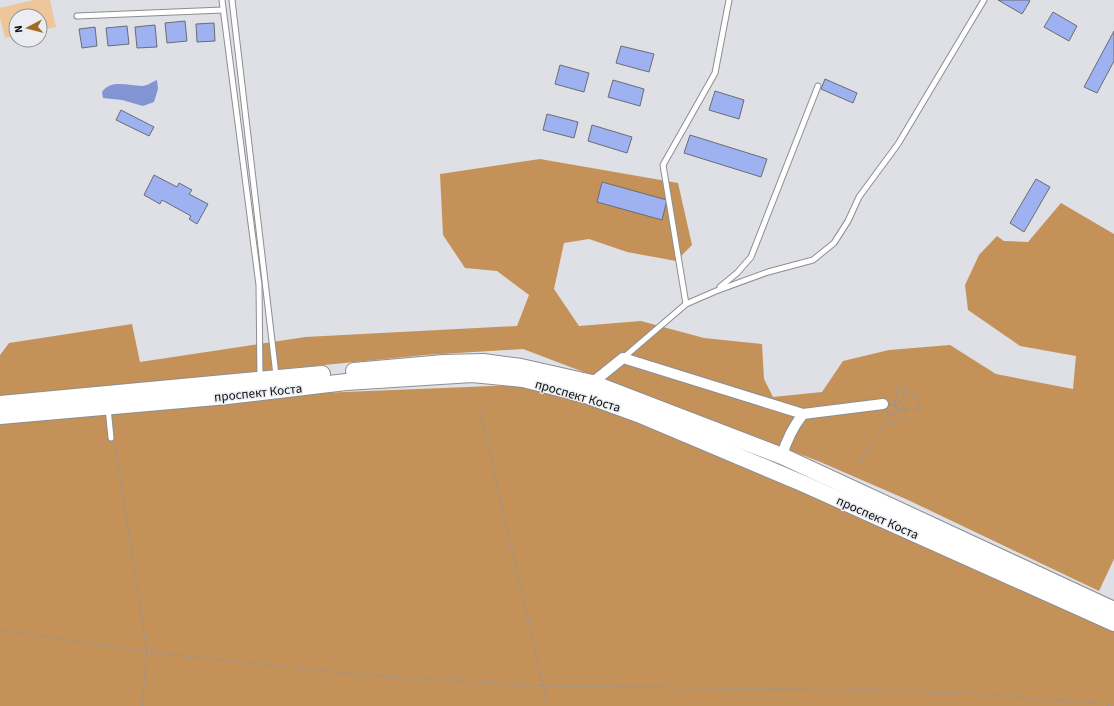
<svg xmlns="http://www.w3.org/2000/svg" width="1114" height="706" viewBox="0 0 1114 706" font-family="'Source Sans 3',sans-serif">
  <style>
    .green { fill: #efc69a }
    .forest { fill: #c49259 }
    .water { fill: #8394d3 }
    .building { fill: #9eb1f1; stroke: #6a6c70 }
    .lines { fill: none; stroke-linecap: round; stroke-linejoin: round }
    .lane-casing { stroke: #8c8e92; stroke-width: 7 }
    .street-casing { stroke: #8c8e92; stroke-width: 12 }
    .primary-casing { stroke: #8c8e92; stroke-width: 18 }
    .path { stroke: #949599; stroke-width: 1.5; stroke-dasharray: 2 2; stroke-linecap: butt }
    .lane { stroke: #fff; stroke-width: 5 }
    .street { stroke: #fff; stroke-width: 10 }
    .primary { stroke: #fff; stroke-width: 16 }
    .labels { text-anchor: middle; stroke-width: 3; stroke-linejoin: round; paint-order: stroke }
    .street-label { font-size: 13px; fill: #0b0c0d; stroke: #ecedf2 }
  </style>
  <rect width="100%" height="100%" fill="#dee0e5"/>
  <!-- green -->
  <path class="green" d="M34,0H50L56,27L40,30V16H16V35L5,38L0,18V8Z"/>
  <!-- forest -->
  <g class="forest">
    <path d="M540,159L678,183L692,245L676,261L627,252L589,239L564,243L554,289L579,326L641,321L704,338L762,344L764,379L773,397L822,392L843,361L889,350L950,345L996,374L1073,389L1076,356L1020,346L968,310L965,285L979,255L997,236L1004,241L1028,242L1061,203L1114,234V559L1099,591L908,500L818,461L523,349L425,355L0,397V355L9,343L132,324L140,362L305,337L517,326L529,295L497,271L465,268L443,235L440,174Z"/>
    <path d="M519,385L580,400L790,485L1114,630V706H0V420L296,394Z"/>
  </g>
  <!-- water -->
  <path class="water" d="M157,80L158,89L154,102L143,106L122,100L103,98L102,92C111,79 129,86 142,86C147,86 152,82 157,80Z"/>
  <!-- building -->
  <g class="building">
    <path d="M998,0H1028L1030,1L1022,14Z"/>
    <path d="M1053,12L1077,26L1069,41L1044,27Z"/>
    <path d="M185,21L187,41L167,43L165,23Z"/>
    <path d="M214,23L215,41L197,42L196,24Z"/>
    <path d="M155,25L157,47L137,48L135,27Z"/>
    <path d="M127,26L129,44L108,46L106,28Z"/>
    <path d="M95,27L97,46L82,48L79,29Z"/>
    <path d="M1114,31V61L1097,93L1084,87Z"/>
    <path d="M621,46L654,54L649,72L616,63Z"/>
    <path d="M560,65L589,73L584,92L555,84Z"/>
    <path d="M825,79L857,93L853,103L821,89Z"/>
    <path d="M613,80L644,89L640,106L608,97Z"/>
    <path d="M715,91L744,100L739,119L709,110Z"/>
    <path d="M121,110L154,127L149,136L116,120Z"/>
    <path d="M547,114L578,122L574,138L543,130Z"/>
    <path d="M592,125L632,137L627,153L588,141Z"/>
    <path d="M690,135L767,159L761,177L684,153Z"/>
    <path d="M154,175L177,187L179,183L192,190L189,194L208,204L197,224L189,219L191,216L162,200L160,204L144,195Z"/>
    <path d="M1036,179L1050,187L1024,232L1010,223Z"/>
    <path d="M602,182L667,200L662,220L597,202Z"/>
  </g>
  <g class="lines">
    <defs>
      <g id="lane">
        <path d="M222,0L259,285L260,378"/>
        <path d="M232,0L276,375"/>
        <path d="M77,16L223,10"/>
        <path d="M720,287L737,273L751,257L818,86"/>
        <path d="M686,304L663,165L715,73L729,0"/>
        <path d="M623,358L686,304L716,291L768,272L813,260L834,243L848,221L859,197L898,144L984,0"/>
        <path d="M108,408L111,438"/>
      </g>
      <g id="street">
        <path d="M592,383L623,358L803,414"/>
        <path d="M782,456C786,441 793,427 803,414L883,404"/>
      </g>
      <g id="primary">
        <path d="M354,371L444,363L483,362L521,367L592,383L782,456L1114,610"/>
        <path d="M0,404L322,374"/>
        <path d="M0,416L227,396L346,382L472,374L523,379L583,394L638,414L804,484L1114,623"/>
      </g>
    </defs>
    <!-- lane casing -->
    <use href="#lane" class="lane-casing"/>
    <!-- street casing -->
    <use href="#street" class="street-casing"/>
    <!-- primary casing -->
    <use href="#primary" class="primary-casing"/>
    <!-- path -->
    <g class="path">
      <circle cx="892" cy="410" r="5"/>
      <path d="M894,406L898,386L908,393L918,397L919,409L897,410"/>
      <path d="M479,407L548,706"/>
      <path d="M895,407L908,393"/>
      <path d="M881,413L888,422C901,425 911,412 901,401"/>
      <path d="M115,443L147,652L142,706"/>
      <path d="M860,462L886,421"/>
      <path d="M0,630L147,652L363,675L543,686L801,689L969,693L1106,704L1109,706"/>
    </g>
    <!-- lane -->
    <use href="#lane" class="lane"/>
    <!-- street -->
    <use href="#street" class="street"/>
    <!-- primary -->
    <use href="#primary" class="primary"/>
  </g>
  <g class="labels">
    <!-- street labels -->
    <g class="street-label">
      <text transform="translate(258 392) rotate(-6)" y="5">проспект Коста</text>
      <text transform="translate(578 395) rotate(16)" y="5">проспект Коста</text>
      <text transform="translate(878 517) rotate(24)" y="5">проспект Коста</text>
    </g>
  </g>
  <!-- north arrow -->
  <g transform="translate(28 28) rotate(263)"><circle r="19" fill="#ecedf2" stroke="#929396"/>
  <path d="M0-3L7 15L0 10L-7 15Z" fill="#a16b26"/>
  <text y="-6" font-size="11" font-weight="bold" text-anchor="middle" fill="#0b0c0d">N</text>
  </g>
</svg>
